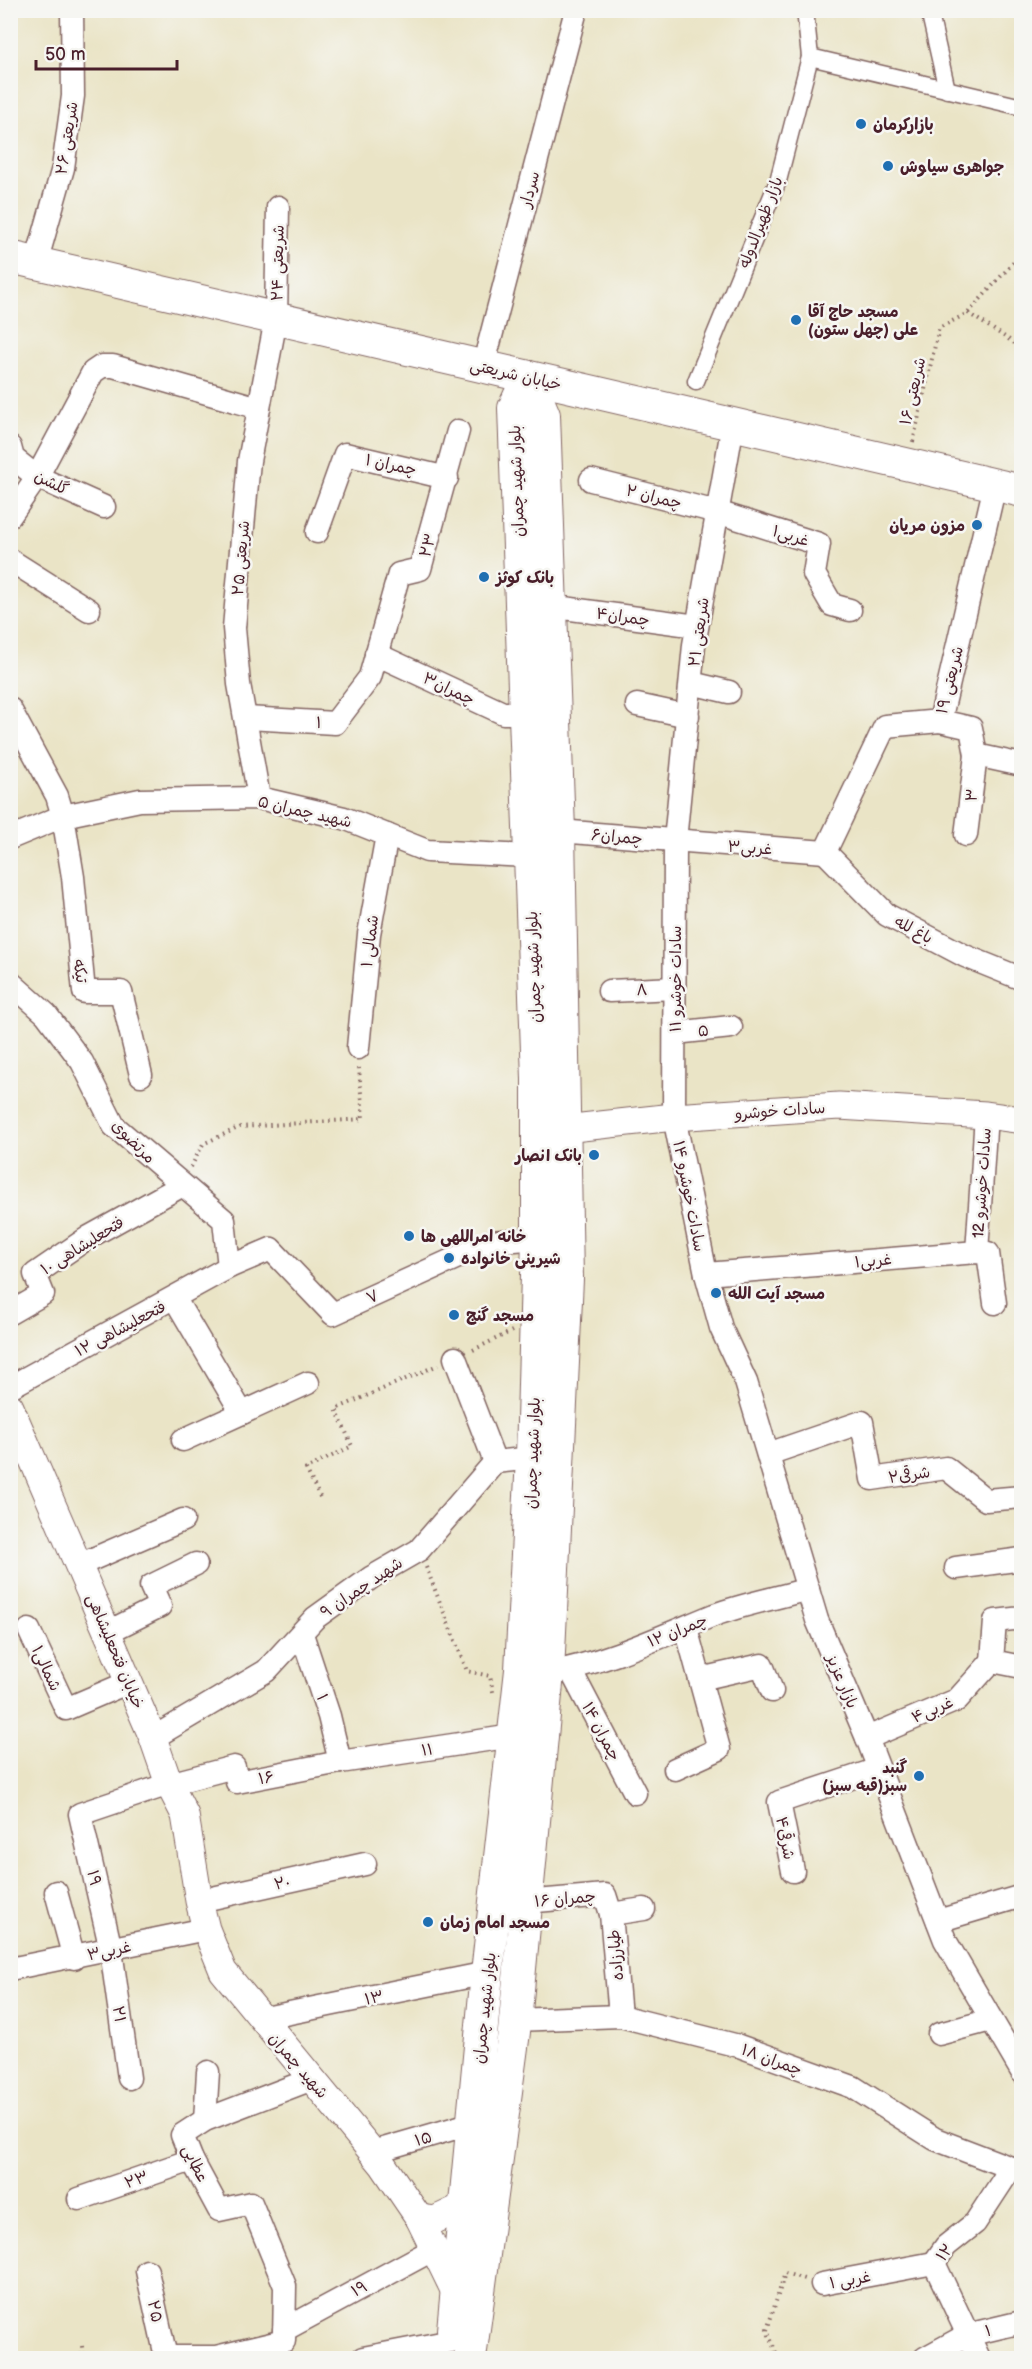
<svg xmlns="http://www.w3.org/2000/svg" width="1032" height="2369" viewBox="0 0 1032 2369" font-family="'Balsamiq Sans','Playpen Sans Arabic',sans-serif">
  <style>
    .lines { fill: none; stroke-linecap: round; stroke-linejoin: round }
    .pedestrian-casing { stroke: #826461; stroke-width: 19 }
    .minor-casing { stroke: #826461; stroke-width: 25 }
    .tertiary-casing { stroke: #826461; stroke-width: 29 }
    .secondary-casing { stroke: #826461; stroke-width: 34 }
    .path { stroke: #826461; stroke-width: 4; stroke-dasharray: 1.5 4.5; stroke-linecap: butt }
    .pedestrian { stroke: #fff; stroke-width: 16 }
    .minor { stroke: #fff; stroke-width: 22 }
    .tertiary { stroke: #fff; stroke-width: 27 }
    .secondary { stroke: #fff; stroke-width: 32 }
    .poi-dot { fill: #1f6fb2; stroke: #f6f6f2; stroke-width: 2 }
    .labels { text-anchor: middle; stroke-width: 5; stroke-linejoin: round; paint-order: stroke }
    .poi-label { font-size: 16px; font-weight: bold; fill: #4a1f2b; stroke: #f6f6f2; text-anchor: start }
    .street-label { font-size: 16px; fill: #4a1f2b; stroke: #f6f6f2 }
  </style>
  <rect width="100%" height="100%" fill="#f6f6f2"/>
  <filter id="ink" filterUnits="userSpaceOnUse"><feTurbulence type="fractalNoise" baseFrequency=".0167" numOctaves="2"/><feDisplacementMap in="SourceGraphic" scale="12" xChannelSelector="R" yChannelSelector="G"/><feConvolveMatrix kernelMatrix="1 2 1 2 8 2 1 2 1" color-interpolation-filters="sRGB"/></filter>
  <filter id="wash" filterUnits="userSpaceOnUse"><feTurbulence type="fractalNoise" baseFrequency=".008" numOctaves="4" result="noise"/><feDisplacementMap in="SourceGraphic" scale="24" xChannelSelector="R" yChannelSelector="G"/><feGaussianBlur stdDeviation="1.35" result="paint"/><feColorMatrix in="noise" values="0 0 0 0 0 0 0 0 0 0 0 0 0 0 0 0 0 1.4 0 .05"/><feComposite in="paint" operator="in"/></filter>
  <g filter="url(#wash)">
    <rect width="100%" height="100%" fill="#eae4c6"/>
  </g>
  <g filter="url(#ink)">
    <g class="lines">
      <defs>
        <g id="pedestrian">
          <path d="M929,10L947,90"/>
          <path d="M810,57L1022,107"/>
          <path d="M696,381L778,181L810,57L805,10"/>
        </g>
        <g id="minor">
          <path d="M36,263L63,168L73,96L72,10"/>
          <path d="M483,367L576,10"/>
          <path d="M733,424L694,645L675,841L674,1117L706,1274L721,1328L746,1382L817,1620L867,1738L945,1940L1022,2072"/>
          <path d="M10,447L13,458L37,477L104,507"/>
          <path d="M591,480L717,512L819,544L814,574L832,605L850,610"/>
          <path d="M10,516L37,477L93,372L102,366H113L259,408"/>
          <path d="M317,532L345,454L447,478"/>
          <path d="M10,560L89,610"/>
          <path d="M549,606L697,626"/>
          <path d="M376,654L503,713H524"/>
          <path d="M691,683L729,692"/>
          <path d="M637,705L688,716"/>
          <path d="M10,709L57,796L63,816L73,877L84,992H121L141,1075"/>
          <path d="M246,718L335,723L370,677L399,574L420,569L458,431"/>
          <path d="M940,721L971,728L976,755L1022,765"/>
          <path d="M259,798L239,684L234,628L249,461L276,319L278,207"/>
          <path d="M559,831L825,852"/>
          <path d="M966,835L976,755"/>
          <path d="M10,838L63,816L140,800L259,798L344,818L427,851L529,856"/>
          <path d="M825,852L885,726L940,721L995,485"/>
          <path d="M825,852L887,915L965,956L1022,979"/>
          <path d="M10,982L46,1014L82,1062L114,1126L224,1220L229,1267"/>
          <path d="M609,991L675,988"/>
          <path d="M675,1033L731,1027"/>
          <path d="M358,1048L369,934L387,835"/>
          <path d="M977,1252L986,1115"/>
          <path d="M706,1274L977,1252L988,1253L995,1303"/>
          <path d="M175,1299L242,1413"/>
          <path d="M10,1313L43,1294L35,1274L89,1237L181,1186"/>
          <path d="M455,1358L495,1462"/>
          <path d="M10,1387L229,1267L271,1249L333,1314L491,1242L538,1238"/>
          <path d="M183,1440L308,1383"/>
          <path d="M768,1454L862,1422L872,1479L946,1468L986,1500L1022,1497"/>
          <path d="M79,1565L183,1520"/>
          <path d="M956,1568L1022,1559"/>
          <path d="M29,1630L66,1709L129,1682"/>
          <path d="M108,1632L160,1606L151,1586L196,1564"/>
          <path d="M302,1634L329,1716L340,1762"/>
          <path d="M992,1661L995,1621L1022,1618"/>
          <path d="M570,1669L635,1793"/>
          <path d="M548,1673C605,1663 660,1637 714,1615C744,1604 777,1598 808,1589"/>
          <path d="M700,1679L762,1665L772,1691"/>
          <path d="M153,1738L266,1671L315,1618L372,1577L419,1550L495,1462L532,1458"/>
          <path d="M867,1738L957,1700L992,1661L1022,1667"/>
          <path d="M675,1769L719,1749L686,1628"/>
          <path d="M793,1871L779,1802L878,1769"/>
          <path d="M56,1892L74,1958"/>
          <path d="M199,1901L365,1864"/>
          <path d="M525,1902L605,1895L611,1914L620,2016"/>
          <path d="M611,1914L644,1909"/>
          <path d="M938,1921L1022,1896"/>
          <path d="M10,1969L206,1929"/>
          <path d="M260,2019L487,1973"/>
          <path d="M515,2020L620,2016L739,2046L853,2087L935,2139L1011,2168"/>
          <path d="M939,2034L991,2020"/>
          <path d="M129,2078L111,1950L80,1814L169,1784L234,1767L237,1782L340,1762L513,1736"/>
          <path d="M205,2120L208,2072"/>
          <path d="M373,2152L473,2123"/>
          <path d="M79,2199L192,2160"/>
          <path d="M147,2271L166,2357H216L284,2341L285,2286L251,2203L219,2210L192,2160L182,2135L205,2120L312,2079"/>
          <path d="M822,2284L934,2263"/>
          <path d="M284,2330L436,2248"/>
          <path d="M363,2358L452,2341"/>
          <path d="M925,2358L967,2335L1022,2322"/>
          <path d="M979,2358L934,2263L946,2246L975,2223L1011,2168H1022"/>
        </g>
        <g id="tertiary">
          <path d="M545,1131L674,1117L839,1106L986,1115L1022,1120"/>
          <path d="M10,1407L153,1738L169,1784L185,1815L199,1901L206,1929L223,1971L383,2165L419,2218L456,2294"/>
          <path d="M419,2218L435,2220L464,2206"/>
        </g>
        <g id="secondary">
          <path d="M10,257L1022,491"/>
          <path d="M453,2330L487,1973L521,1670L532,1458L538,1238V1079L514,408L528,377"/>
          <path d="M470,2358L514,2032L548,1673L567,1279L559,831L544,415L528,377"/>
        </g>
      </defs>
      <!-- pedestrian casing -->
      <use href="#pedestrian" class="pedestrian-casing"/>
      <!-- minor casing -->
      <use href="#minor" class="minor-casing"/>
      <!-- tertiary casing -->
      <use href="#tertiary" class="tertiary-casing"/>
      <!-- secondary casing -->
      <use href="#secondary" class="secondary-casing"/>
      <!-- path -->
      <g class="path">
        <path d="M968,313L1022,348"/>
        <path d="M913,442L939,328L968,313L1022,253"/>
        <path d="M191,1167L203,1144L240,1127L363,1119L359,1068"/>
        <path d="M473,1350L512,1331"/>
        <path d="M320,1497L306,1469L352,1446L336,1409L438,1365"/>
        <path d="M426,1567L467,1671L490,1676L493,1692"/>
        <path d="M82,2346L83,2358"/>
        <path d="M778,2358L767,2330L785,2273L804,2279"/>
      </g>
      <!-- pedestrian -->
      <use href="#pedestrian" class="pedestrian"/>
      <!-- minor -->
      <use href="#minor" class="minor"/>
      <!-- tertiary -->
      <use href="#tertiary" class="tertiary"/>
      <!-- secondary -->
      <use href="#secondary" class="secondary"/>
    </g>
  </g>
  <!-- markers -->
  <g class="poi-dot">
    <circle cx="861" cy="124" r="6"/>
    <circle cx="888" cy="166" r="6"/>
    <circle cx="796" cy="320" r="6"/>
    <circle cx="977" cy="525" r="6"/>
    <circle cx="484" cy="577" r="6"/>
    <circle cx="594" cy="1155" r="6"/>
    <circle cx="409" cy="1236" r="6"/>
    <circle cx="449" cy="1258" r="6"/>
    <circle cx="716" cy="1293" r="6"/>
    <circle cx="454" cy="1315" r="6"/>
    <circle cx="919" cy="1776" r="6"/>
    <circle cx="428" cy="1922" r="6"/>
  </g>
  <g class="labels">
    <!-- poi labels -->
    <g class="poi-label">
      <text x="873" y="130">بازارکرمان</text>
      <text x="900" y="172">جواهری سیاوش</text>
      <text x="808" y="317">مسجد حاج آقا<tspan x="808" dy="18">علی (چهل ستون)</tspan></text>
      <text x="965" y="531" text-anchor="end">مزون مریان</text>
      <text x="496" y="583">بانک کوثز</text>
      <text x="582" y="1161" text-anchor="end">بانک انصار</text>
      <text x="421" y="1242">خانه امراللهی ها</text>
      <text x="461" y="1264">شیرینی خانواده</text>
      <text x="728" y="1299">مسجد آیت الله</text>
      <text x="466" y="1321">مسجد گنج</text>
      <text x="907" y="1773" text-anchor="end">گنبد<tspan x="907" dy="18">سبز(قبه سبز)</tspan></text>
      <text x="440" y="1928">مسجد امام زمان</text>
    </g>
    <!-- street labels -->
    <g class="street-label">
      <text transform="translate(66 138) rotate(-81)" y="6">شریعتی ۲۶</text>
      <text transform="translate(529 189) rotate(-75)" y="6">سردار</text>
      <text transform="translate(760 222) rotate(-69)" y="6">بازار ظهیرالدوله</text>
      <text transform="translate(277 263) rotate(-89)" y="6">شریعتی ۲۴</text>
      <text transform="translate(516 374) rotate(13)" y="6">خیابان شریعتی</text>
      <text transform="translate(912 391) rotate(-77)" y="6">شریعتی ۱۶</text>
      <text transform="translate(391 464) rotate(12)" y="6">چمران ۱</text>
      <text transform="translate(516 481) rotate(-92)" y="6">بلوار شهید چمران</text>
      <text transform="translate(52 482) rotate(27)" y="6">گلشن</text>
      <text transform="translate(654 496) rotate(14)" y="6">چمران ۲</text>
      <text transform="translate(791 535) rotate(17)" y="6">غربی۱</text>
      <text transform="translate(427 545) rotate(-74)" y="6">۲۳</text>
      <text transform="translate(240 558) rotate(-85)" y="6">شریعتی ۲۵</text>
      <text transform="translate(623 616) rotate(8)" y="6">چمران۴</text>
      <text transform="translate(698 632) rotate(-82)" y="6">شریعتی ۲۱</text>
      <text transform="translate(949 680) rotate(-76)" y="6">شریعتی ۱۹</text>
      <text transform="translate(449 688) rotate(25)" y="6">چمران۳</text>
      <text transform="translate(319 722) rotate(3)" y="6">۱</text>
      <text transform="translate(971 795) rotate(-83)" y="6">۳</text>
      <text transform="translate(305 811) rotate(13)" y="6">شهید چمران ۵</text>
      <text transform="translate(617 836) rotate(5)" y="6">چمران۶</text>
      <text transform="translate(750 847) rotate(4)" y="6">غربی۳</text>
      <text transform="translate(914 929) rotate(28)" y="6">باغ لله</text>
      <text transform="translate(369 941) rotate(-83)" y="6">شمالی ۱</text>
      <text transform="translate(533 967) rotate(-92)" y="6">بلوار شهید چمران</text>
      <text transform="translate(81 971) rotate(82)" y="6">تیکه</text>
      <text transform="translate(675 979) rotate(-90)" y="6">سادات خوشرو ۱۱</text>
      <text transform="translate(642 989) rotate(-2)" y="6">۸</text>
      <text transform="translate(703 1030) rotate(-6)" y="6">۵</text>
      <text transform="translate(780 1110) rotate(-4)" y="6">سادات خوشرو</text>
      <text transform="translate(134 1141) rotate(45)" y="6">مرتضوی</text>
      <text transform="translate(981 1183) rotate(-86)" y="6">سادات خوشرو 12</text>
      <text transform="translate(690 1196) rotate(79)" y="6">سادات خوشرو ۱۴</text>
      <text transform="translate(82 1245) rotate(-32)" y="6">فتحعلیشاهی ۱۰</text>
      <text transform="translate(873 1260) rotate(-5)" y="6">غربی۱</text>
      <text transform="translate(372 1296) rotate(-25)" y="6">۷</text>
      <text transform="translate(120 1328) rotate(-28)" y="6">فتحعلیشاهی ۱۲</text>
      <text transform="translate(532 1453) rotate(-88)" y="6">بلوار شهید چمران</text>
      <text transform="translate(909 1474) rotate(-8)" y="6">شرقی۲</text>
      <text transform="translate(361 1587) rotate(-34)" y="6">شهید چمران ۹</text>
      <text transform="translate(677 1630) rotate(-22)" y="6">چمران ۱۲</text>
      <text transform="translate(116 1651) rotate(67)" y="6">خیابان فتحعلیشاهی</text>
      <text transform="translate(47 1668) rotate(65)" y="6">شمالی۱</text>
      <text transform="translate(843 1681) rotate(67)" y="6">بازار عزیز</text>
      <text transform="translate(323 1697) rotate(71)" y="6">۱</text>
      <text transform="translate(932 1709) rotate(-24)" y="6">غربی۴</text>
      <text transform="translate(602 1731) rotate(62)" y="6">چمران ۱۴</text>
      <text transform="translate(427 1749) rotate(-9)" y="6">۱۱</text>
      <text transform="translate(266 1777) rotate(-11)" y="6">۱۶</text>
      <text transform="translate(786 1838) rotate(79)" y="6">شرقی۴</text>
      <text transform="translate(95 1878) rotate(77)" y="6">۱۹</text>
      <text transform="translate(282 1882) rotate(-13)" y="6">۲۰</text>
      <text transform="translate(565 1898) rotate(-5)" y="6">چمران ۱۶</text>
      <text transform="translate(109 1950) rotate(-12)" y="6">غربی۳</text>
      <text transform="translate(615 1955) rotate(-95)" y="6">طیارزاده</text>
      <text transform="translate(374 1997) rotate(-11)" y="6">۱۳</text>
      <text transform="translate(484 2008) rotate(-84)" y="6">بلوار شهید چمران</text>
      <text transform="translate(120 2014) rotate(81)" y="6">۲۱</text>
      <text transform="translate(772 2059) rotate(20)" y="6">چمران ۱۸</text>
      <text transform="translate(299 2065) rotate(49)" y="6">شهید چمران</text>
      <text transform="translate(423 2138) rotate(-16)" y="6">۱۵</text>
      <text transform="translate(196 2163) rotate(64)" y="6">عطایی</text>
      <text transform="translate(136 2179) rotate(-19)" y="6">۲۳</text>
      <text transform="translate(944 2252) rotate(-53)" y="6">۱۲</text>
      <text transform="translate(850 2279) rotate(-10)" y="6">۱ غربی</text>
      <text transform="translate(359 2288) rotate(-29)" y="6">۱۹</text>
      <text transform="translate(156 2311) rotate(78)" y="6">۲۵</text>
      <text transform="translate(988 2330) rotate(-13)" y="6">۱</text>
    </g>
  </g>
  <!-- margin -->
  <rect width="1032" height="2369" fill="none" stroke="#f6f6f2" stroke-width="36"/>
  <!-- scale -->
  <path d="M36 60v9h141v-9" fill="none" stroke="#4a1f2b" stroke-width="3"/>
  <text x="45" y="60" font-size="18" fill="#4a1f2b" stroke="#f6f6f2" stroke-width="4.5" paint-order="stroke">50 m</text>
</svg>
